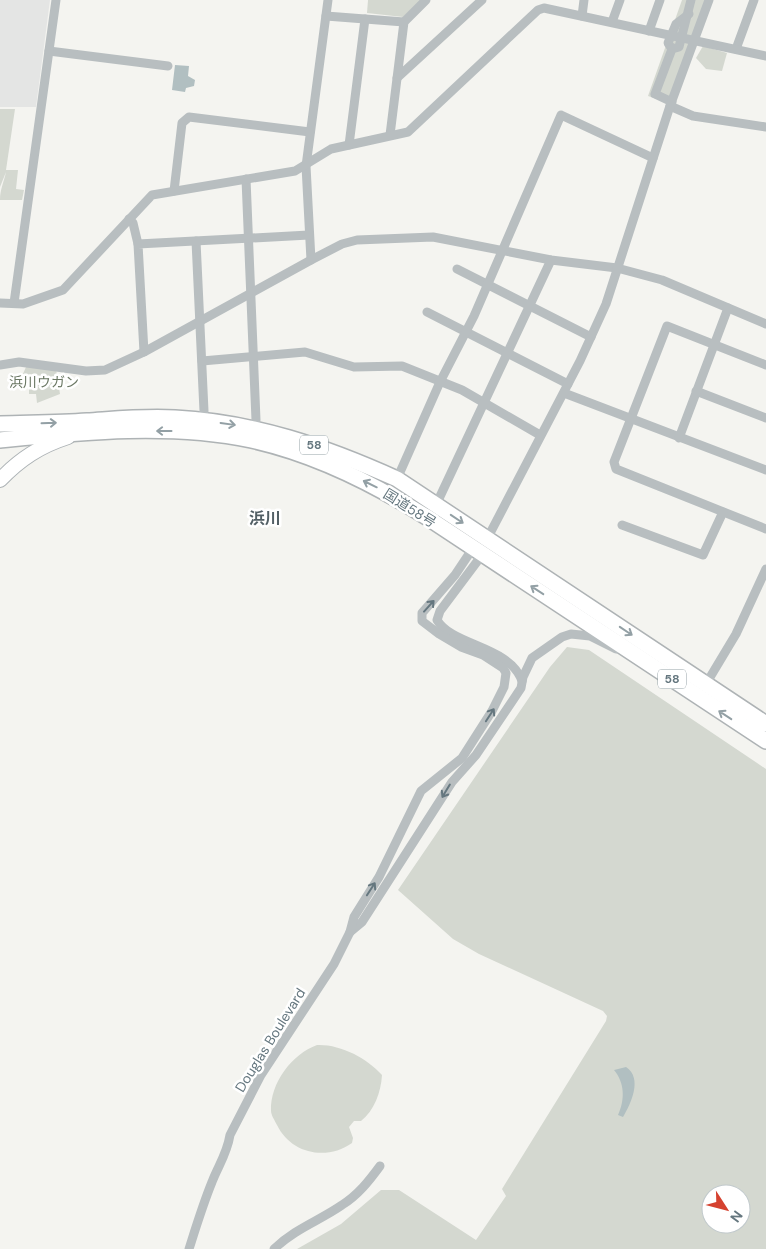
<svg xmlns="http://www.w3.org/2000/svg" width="766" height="1249" viewBox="0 0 766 1249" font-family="'DM Sans','Noto Sans JP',sans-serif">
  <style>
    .built { fill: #e4e5e4 }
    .green { fill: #d4d8d0; fill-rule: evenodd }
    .water { fill: #b1bfc1 }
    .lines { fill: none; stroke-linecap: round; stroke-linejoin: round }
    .major-casing { stroke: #acb2b5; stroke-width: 16 }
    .highway-casing { stroke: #aeb3b5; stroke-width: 18 }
    .minor { stroke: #b8bec0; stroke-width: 9 }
    .major { stroke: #fff; stroke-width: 14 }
    .highway { stroke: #fff; stroke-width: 15 }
    .oneway { stroke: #93a0a5 }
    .oneway2 { stroke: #65777f }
    .labels { text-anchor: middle; stroke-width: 5; stroke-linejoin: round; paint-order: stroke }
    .shield { fill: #fff; stroke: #93a0a5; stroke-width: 1 }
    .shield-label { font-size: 12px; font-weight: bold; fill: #65777f }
    .park-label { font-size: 14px; fill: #6a7763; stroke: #fff }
    .street-label { font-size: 14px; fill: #65777f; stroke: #fff }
    .quarter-label { font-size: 16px; font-weight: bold; fill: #525f65; stroke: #fff }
  </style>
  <rect width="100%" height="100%" fill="#f4f4f0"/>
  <!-- built -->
  <path class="built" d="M0,0H50L36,107H0Z"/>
  <!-- green -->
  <g class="green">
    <path d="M368,0H421L403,17L367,13Z"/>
    <path d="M682,0H709L671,104L648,96Z"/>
    <path d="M703,46L727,53L722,71L706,69L696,58Z"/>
    <path d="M0,109H15L6,170H18L16,189L24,190L22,200H0C0,189 4,182 6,172L0,187Z"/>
    <path d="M26,367L56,369L60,394L37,403L36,394H29V385L22,376Z"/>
    <path d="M567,647L589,650L766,769V1249H297L341,1224L381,1190H399L476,1240L506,1196L502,1189L606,1021L607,1016L603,1011L479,954L453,939L398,890L550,667ZM711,1194H741V1224H711Z"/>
    <path d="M317,1045C340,1044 367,1058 382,1075C381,1092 374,1111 361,1121H354L349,1127L353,1138L352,1143C327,1161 291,1154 277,1125C275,1121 271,1115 271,1111C270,1083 292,1054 317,1045Z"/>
  </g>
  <!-- water -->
  <g class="water">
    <path d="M175,65L189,66L188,76L195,80L194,86L186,88L185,92L172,90Z"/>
    <path d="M626,1067C643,1078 631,1104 623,1117L618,1115C625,1100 625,1083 614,1070Z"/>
  </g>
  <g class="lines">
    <defs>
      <path id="major" d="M0,480C20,459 40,446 68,437"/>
      <g id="highway">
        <path d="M0,424C29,423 58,423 87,421C117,419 146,416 175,418C254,422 326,447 397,479L766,724"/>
        <path d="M0,440C82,432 169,423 251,440C315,454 373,483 428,518L766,741"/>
      </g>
    </defs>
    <!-- major casing -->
    <use href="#major" class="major-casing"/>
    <!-- highway casing -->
    <use href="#highway" class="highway-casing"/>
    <!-- minor -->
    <g class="minor">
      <path d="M326,16L404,22"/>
      <path d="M582,16L584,0"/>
      <path d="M612,22L620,0"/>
      <path d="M649,31L660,0"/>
      <path d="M672,49L668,43L676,24L689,14"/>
      <path d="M736,49L754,0"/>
      <path d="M49,51L168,66"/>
      <path d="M397,78L482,0"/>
      <path d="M672,102L655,94L672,49L679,47L691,0"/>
      <path d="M670,106L693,116L766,127"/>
      <path d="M390,135L404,22L426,0"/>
      <path d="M349,145L365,19"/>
      <path d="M246,179L256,420L253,428"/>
      <path d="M174,191L182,123L189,117L310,132"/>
      <path d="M129,219L133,223L138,244"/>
      <path d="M196,241L204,411L202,421"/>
      <path d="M311,260L306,166L328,0"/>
      <path d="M457,269L591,337"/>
      <path d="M0,303L23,304L63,290L152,195L295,171L331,149L408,132L538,10L544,8L766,56"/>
      <path d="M14,303L56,0"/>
      <path d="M427,312L568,384"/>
      <path d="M144,352L138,244L309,235"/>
      <path d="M202,361L305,352L354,367L402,366L462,390L540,435"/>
      <path d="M0,365L19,362L86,371L105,370L144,352L311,260L342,244L357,240L433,237L551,260L617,268L662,280L766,324"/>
      <path d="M766,365L667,326L614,462L616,469L766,529"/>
      <path d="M696,391L766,418"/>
      <path d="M564,393L766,470"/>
      <path d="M679,438L728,308"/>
      <path d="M397,479L440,382L474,316L561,115L653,158"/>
      <path d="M436,505L551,260"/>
      <path d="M622,525L703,555L723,512"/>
      <path d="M486,541L580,361L606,304L670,106L709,0"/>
      <path d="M482,555L440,611L437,620C452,646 510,646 522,681"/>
      <path d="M706,684L736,634L766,569"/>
      <path d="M350,932L362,922L452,782L476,755L511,703L521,688L523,677L532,658L562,637L571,634L590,636L616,649"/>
      <path d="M189,1249C196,1227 203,1204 212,1182C218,1166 227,1154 230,1135L261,1075L334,964L350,932L354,917L379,877L421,791L462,758L492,711L504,687L506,673L503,668L483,655L461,647L439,634L422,621V613L455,575L473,548"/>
      <path d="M274,1249C296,1228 319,1221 342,1205C358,1195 369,1181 380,1166"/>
    </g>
    <!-- major -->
    <use href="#major" class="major"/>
    <!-- highway -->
    <use href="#highway" class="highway"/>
  </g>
  <!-- one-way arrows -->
  <defs><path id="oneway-shaft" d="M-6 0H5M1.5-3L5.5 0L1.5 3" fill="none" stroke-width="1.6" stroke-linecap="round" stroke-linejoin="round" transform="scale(1.25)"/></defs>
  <g class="oneway">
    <use href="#oneway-shaft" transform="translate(49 423) rotate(-2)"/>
    <use href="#oneway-shaft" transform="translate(228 424) rotate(8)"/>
    <use href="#oneway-shaft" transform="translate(164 431) rotate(180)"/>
    <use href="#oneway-shaft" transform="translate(370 484) rotate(-154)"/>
    <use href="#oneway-shaft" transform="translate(457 519) rotate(34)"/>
    <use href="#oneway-shaft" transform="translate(537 590) rotate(-147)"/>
    <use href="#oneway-shaft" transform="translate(626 631) rotate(34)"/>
    <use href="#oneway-shaft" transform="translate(725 715) rotate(-147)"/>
  </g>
  <g class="oneway2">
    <use href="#oneway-shaft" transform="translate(429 606) rotate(-48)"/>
    <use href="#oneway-shaft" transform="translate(490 715) rotate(-57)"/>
    <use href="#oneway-shaft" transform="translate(446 791) rotate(121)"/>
    <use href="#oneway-shaft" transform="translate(371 889) rotate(-57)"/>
  </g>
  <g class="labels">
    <!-- shield labels -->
    <g class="shield">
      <rect x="300" y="435.5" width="28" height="19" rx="4"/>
      <rect x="658" y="669.5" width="28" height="19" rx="4"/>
    </g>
    <g class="shield-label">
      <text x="314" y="449">58</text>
      <text x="672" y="683">58</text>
    </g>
    <!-- park labels -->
    <g class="park-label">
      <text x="44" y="387">浜川ウガン</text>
    </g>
    <!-- street labels -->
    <g class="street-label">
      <text transform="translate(410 508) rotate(32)" y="5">国道58号</text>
      <text transform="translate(270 1040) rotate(-58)" y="5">Douglas Boulevard</text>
    </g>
    <!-- quarter labels -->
    <g class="quarter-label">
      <text x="265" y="524">浜川</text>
    </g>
  </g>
  <!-- north arrow -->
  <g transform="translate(726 1209) rotate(126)"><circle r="24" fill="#ffffff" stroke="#c1c9cc"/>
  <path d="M0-4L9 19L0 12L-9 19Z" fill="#d54230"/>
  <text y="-8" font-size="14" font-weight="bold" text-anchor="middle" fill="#65777f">N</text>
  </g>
</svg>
